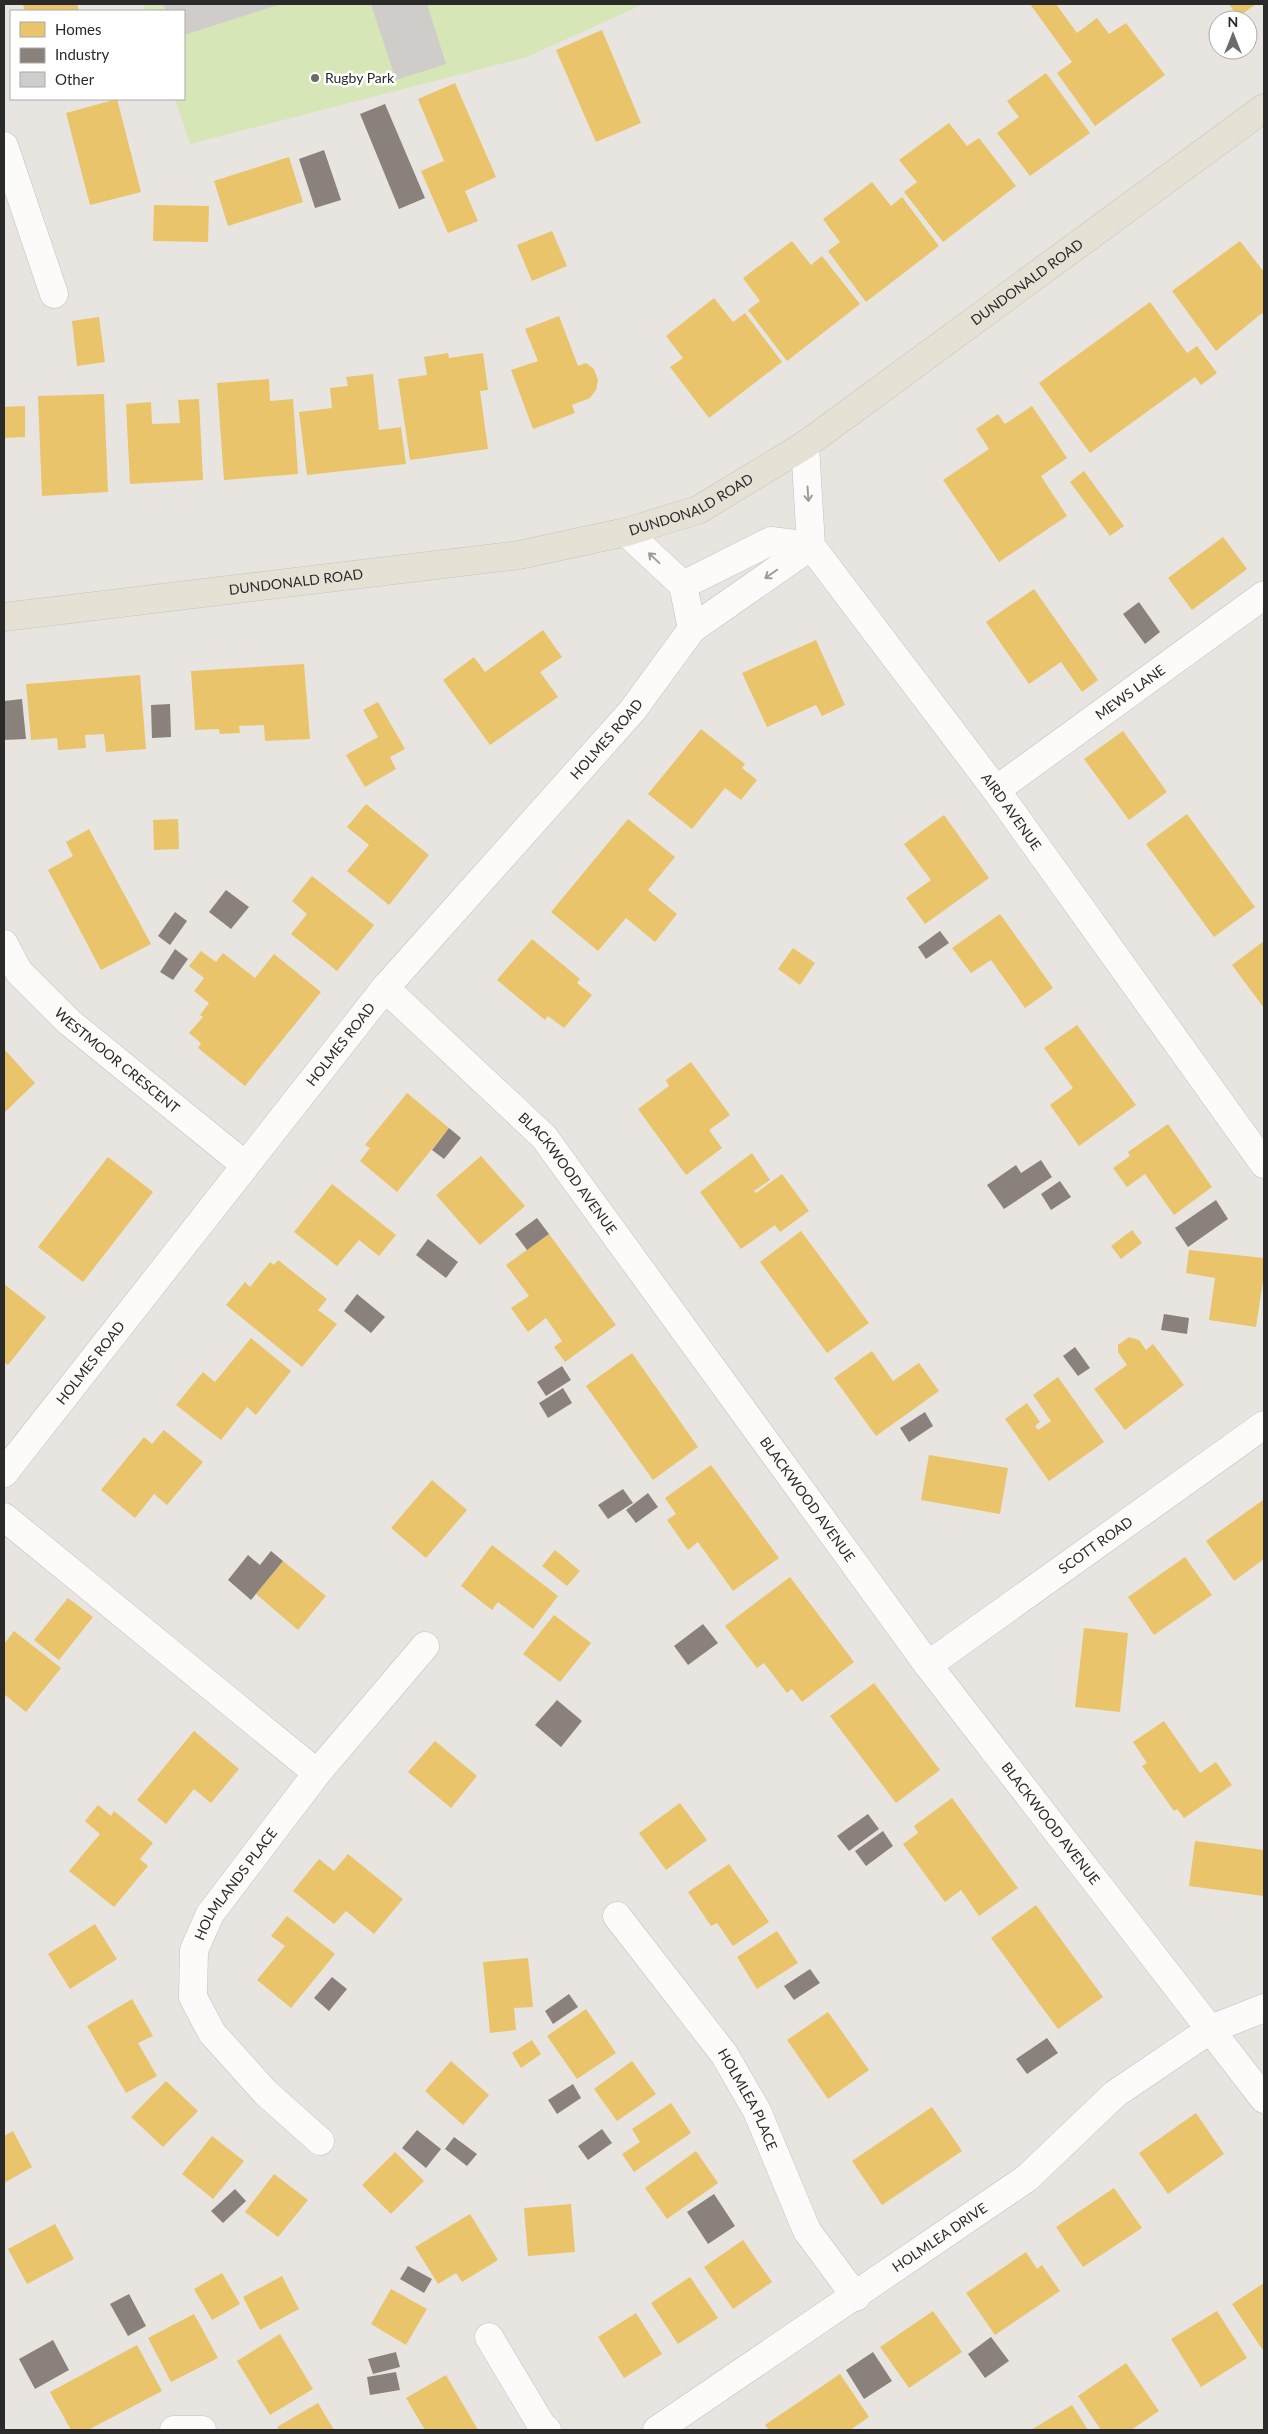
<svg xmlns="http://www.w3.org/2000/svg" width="1268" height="2434" viewBox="0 0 1268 2434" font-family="Lato,sans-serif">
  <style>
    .pitch { fill: #d6e6b7 }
    .homes { fill: #e9c46a }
    .industry { fill: #8a817c }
    .building { fill: #cfccc9 }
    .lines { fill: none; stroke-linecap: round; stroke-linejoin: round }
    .minor-casing { stroke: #c2c0c1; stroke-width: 29 }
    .primary-casing { stroke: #c4c3c1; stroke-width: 29 }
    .minor { stroke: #fcfbfa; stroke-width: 28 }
    .primary { stroke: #e5e1d4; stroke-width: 28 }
    .oneway { stroke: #9e9d9c }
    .poi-dot { fill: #6c6b6a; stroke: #fff; stroke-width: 2 }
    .labels { text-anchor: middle; stroke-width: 5; stroke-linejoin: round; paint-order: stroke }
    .poi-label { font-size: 14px; fill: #2a2a2a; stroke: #fff; text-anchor: start }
    .street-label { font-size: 14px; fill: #2a2a2a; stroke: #fff }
  </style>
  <rect width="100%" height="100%" fill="#e8e4e0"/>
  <!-- pitch -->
  <path class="pitch" d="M143,4H644L527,57L190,144L175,99H184V11H146Z"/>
  <!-- homes -->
  <g class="homes">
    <path d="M28,4H77L79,11H25L23,5Z"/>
    <path d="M1030,4H1056L1077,33L1097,18L1109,34L1126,23L1165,75L1095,126L1057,73L1072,62Z"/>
    <path d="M1229,4H1256L1238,17Z"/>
    <path d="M602,30L641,123L596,142L556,50Z"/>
    <path d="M1046,73L1090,133L1030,176L997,133L1019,117L1007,101Z"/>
    <path d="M455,83L496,177L465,191L478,221L448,233L421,171L444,161L418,99Z"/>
    <path d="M117,99L141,192L90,205L66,113Z"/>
    <path d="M949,123L967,146L979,138L1016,186L943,242L904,192L917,182L899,160Z"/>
    <path d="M289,157L303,202L228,226L214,181Z"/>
    <path d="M872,182L891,206L902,197L939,246L866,302L828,251L840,242L823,219Z"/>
    <path d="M154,205L209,206L208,242L153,241Z"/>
    <path d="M552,231L567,266L532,281L517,245Z"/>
    <path d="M792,241L811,265L822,256L860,304L787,361L748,310L760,301L743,278Z"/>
    <path d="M1240,241L1264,272V316L1262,313L1216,351L1172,291Z"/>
    <path d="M714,298L733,322L745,313L782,362L709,418L670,367L683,358L666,336Z"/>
    <path d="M1150,302L1187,353L1197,346L1217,373L1201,385L1195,377L1090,453L1039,383Z"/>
    <path d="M559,316L578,366L586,363L594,369L598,380L596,390L590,398L572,405L575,413L533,429L511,370L538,361L525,329Z"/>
    <path d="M99,317L105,362L77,366L72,321Z"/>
    <path d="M448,353L449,358L483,353L488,390L480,391L488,449L410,460L398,379L427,375L424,357Z"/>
    <path d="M373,374L379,430L401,427L406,464L307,475L299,412L332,408L330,388L348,386L346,377Z"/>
    <path d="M269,379L270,401L293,399L298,474L224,480L217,383Z"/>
    <path d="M104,394L108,492L42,496L38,396Z"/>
    <path d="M199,399L203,480L130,484L126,404L151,402L152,424L180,423L178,400Z"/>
    <path d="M25,406V437L4,438V407Z"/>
    <path d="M1032,406L1067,458L1041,476L1067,516L999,562L943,480L989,449L976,429L998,414L1005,424Z"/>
    <path d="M1084,471L1124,526L1110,536L1070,482Z"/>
    <path d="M1223,537L1247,569L1192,610L1168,578Z"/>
    <path d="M1034,589L1098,680L1082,692L1061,662L1029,684L986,622Z"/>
    <path d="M543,630L562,657L540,672L558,697L490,745L443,680L474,657L485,672Z"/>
    <path d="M816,640L845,705L822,716L816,705L767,727L742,673Z"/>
    <path d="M304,664L310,739L265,741L264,725L239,726L240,733L220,734L219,729L195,730L191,671Z"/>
    <path d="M140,675L146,749L106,752L104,734L85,735L86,748L58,750L57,738L31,740L26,684Z"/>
    <path d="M378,702L405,749L390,757L396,769L365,787L346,755L378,737L363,710Z"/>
    <path d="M701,729L745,764L742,768L757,780L741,800L725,788L692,829L648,794Z"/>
    <path d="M1123,731L1167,792L1129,820L1084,759Z"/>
    <path d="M366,804L429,855L389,905L347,871L369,845L347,827Z"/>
    <path d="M1187,814L1255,907L1214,937L1146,844Z"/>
    <path d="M944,815L989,878L925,924L906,898L931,880L904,844Z"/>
    <path d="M178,819L179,849L154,850L153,820Z"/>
    <path d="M628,819L675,857L648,890L677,914L655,942L626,918L598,951L551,912Z"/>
    <path d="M89,829L151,944L101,970L48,870L73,856L66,842Z"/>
    <path d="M312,876L374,925L337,971L291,934L307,914L292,901Z"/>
    <path d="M1000,914L1053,988L1025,1008L991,960L971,973L952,948Z"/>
    <path d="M532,939L580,979L577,983L592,995L564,1028L548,1016L545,1020L497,980Z"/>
    <path d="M1264,941V1008L1232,965Z"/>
    <path d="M793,948L815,963L800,985L778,969Z"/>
    <path d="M201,951L216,962L223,953L255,978L274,954L321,992L245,1086L198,1048L201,1043L189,1033L203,1017L200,1015L209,1003L194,991L204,978L189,966Z"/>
    <path d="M1077,1025L1136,1105L1079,1146L1050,1105L1073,1088L1044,1048Z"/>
    <path d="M4,1049L35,1083L4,1113Z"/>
    <path d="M691,1062L730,1115L709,1130L722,1148L686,1175L638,1109L669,1086L666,1080Z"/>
    <path d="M407,1093L449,1128L397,1192L360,1161L370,1148L365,1145Z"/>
    <path d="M1168,1124L1212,1187L1174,1215L1145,1174L1127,1187L1113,1168L1130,1156L1128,1152Z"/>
    <path d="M752,1153L770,1180L754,1191L756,1193L782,1174L809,1211L780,1232L775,1225L741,1249L700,1192Z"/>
    <path d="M481,1156L525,1206L480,1245L436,1195Z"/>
    <path d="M108,1157L153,1192L83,1282L38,1247Z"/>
    <path d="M332,1184L396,1235L379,1256L359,1240L337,1266L294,1232Z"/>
    <path d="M1132,1230L1142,1243L1121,1259L1111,1246Z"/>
    <path d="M801,1231L869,1323L827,1353L760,1262Z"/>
    <path d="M549,1234L616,1325L565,1362L554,1347L562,1341L546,1318L528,1332L511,1308L529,1296L506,1265Z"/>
    <path d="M1189,1250L1264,1258V1274L1256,1327L1209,1320L1215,1278L1186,1273Z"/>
    <path d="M278,1260L327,1299L318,1310L337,1324L302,1367L226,1305L245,1282L250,1287L270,1262L274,1265Z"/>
    <path d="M4,1284L46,1317L8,1365L4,1362Z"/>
    <path d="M1129,1337L1139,1340L1146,1350L1153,1344L1184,1385L1125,1430L1094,1389L1127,1365L1118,1352V1345Z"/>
    <path d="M251,1338L291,1371L256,1415L247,1407L221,1440L176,1405L203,1372L215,1382Z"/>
    <path d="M872,1351L893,1381L919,1363L939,1391L876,1436L834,1378Z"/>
    <path d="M632,1353L698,1447L653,1480L586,1386Z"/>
    <path d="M1058,1377L1104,1442L1049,1481L1005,1419L1027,1403L1040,1422L1035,1426L1038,1430L1051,1421L1033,1395Z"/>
    <path d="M164,1430L203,1462L167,1505L154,1494L135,1518L101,1490L144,1437L152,1444Z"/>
    <path d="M929,1455L1008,1468L1000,1514L921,1500Z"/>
    <path d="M711,1465L779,1558L733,1591L698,1542L688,1550L667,1520L676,1514L665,1498Z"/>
    <path d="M432,1480L467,1510L426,1558L391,1528Z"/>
    <path d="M1263,1500L1264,1559L1234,1581L1206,1541Z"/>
    <path d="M492,1545L558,1596L533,1629L498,1602L492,1610L461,1586Z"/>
    <path d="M555,1550L580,1571L567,1586L542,1566Z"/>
    <path d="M1185,1557L1212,1595L1154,1635L1128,1597Z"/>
    <path d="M283,1561L326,1596L298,1630L256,1594Z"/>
    <path d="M790,1577L854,1662L802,1702L792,1689L787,1693L764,1663L757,1668L725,1626Z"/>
    <path d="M68,1598L93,1617L59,1660L34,1640Z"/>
    <path d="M554,1615L591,1643L560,1682L523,1654Z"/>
    <path d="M1084,1628L1128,1633L1120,1712L1075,1707Z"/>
    <path d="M14,1631L61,1668L26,1712L4,1694V1644Z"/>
    <path d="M874,1683L940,1770L896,1803L830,1716Z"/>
    <path d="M1164,1721L1200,1773L1216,1762L1232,1785L1184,1818L1177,1809L1174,1811L1142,1766L1147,1763L1133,1742Z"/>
    <path d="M194,1731L239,1769L211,1803L194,1789L166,1824L137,1800Z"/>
    <path d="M435,1741L477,1776L451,1808L408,1772Z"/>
    <path d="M952,1798L1018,1888L979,1916L961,1890L945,1902L903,1844L918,1833L914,1826Z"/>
    <path d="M680,1803L707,1840L666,1870L639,1833Z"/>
    <path d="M98,1805L111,1816L114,1811L153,1843L140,1859L148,1866L114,1907L69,1871L100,1834L85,1821Z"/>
    <path d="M1195,1841L1264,1850V1896L1189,1886Z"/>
    <path d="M348,1854L403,1899L374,1934L346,1911L334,1924L293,1891L319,1859L334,1871Z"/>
    <path d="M729,1864L769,1922L733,1946L717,1923L711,1926L688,1892Z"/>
    <path d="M1036,1905L1103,1997L1058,2029L991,1938Z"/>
    <path d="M287,1916L335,1954L291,2008L257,1980L285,1946L271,1936Z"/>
    <path d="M95,1924L117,1959L70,1989L48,1954Z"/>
    <path d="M777,1931L798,1963L757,1989L737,1957Z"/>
    <path d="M528,1958L533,2007L514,2008L516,2030L490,2033L483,1962Z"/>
    <path d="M132,1999L153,2036L138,2043L157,2076L126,2093L87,2026Z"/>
    <path d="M586,2009L616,2053L577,2079L547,2036Z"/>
    <path d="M828,2012L869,2070L828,2099L787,2040Z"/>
    <path d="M532,2040L541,2054L521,2068L512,2053Z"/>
    <path d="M451,2061L489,2095L463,2125L425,2091Z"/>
    <path d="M632,2061L656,2094L617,2121L594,2089Z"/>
    <path d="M166,2081L198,2111L163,2147L131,2117Z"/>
    <path d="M671,2103L691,2133L634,2172L622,2154L640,2142L632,2129Z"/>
    <path d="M932,2107L962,2151L882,2205L852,2161Z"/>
    <path d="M1196,2113L1224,2154L1168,2194L1139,2153Z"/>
    <path d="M13,2131L32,2167L4,2183V2136Z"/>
    <path d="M212,2136L244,2161L213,2199L182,2174Z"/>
    <path d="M696,2151L718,2183L667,2219L645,2188Z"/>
    <path d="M395,2152L424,2181L391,2214L362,2185Z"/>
    <path d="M274,2174L308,2200L278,2237L245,2212Z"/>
    <path d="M1114,2188L1142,2228L1083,2267L1056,2227Z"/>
    <path d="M571,2204L575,2252L528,2256L524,2208Z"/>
    <path d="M470,2214L498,2260L462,2282L456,2273L438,2284L415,2247Z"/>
    <path d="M55,2224L74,2259L27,2284L8,2249Z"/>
    <path d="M743,2240L772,2282L733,2309L704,2267Z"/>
    <path d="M1026,2252L1037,2269L1042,2265L1060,2291L995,2335L966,2293Z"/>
    <path d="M222,2273L240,2304L212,2320L194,2289Z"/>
    <path d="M282,2276L299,2309L260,2330L243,2297Z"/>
    <path d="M690,2277L718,2318L678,2344L651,2303Z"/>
    <path d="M1264,2283V2348L1262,2349L1232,2304Z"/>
    <path d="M391,2289L427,2309L406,2345L371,2324Z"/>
    <path d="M933,2311L962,2352L909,2388L880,2347Z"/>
    <path d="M1217,2311L1247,2358L1201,2387L1171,2339Z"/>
    <path d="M636,2313L662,2354L624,2378L598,2337Z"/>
    <path d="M194,2314L218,2358L171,2382L148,2338Z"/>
    <path d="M280,2334L313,2389L270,2415L237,2361Z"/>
    <path d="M137,2345L162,2391L88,2430H71L50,2392Z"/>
    <path d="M1126,2363L1159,2411L1131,2430H1101L1078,2396Z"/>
    <path d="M840,2374L869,2417L850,2430H769L765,2425Z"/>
    <path d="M446,2375L478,2430H425L406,2398Z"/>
    <path d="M318,2403L334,2430H279L277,2427Z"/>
    <path d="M1072,2405L1088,2430H1031Z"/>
  </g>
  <!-- industry -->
  <g class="industry">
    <path d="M385,104L425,198L399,209L360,114Z"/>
    <path d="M324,150L341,200L315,208L299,159Z"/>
    <path d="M1139,602L1160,632L1145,644L1123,614Z"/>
    <path d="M22,699L26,739L4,740V701Z"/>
    <path d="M170,704L171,737L152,738L151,705Z"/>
    <path d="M226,890L249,907L231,929L209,912Z"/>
    <path d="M175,912L187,921L170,945L158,936Z"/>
    <path d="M940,931L949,943L926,959L918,947Z"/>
    <path d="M175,949L188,959L173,980L160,972Z"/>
    <path d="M449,1128L461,1138L444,1159L432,1150Z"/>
    <path d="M1041,1160L1052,1177L1004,1209L987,1185L1016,1165L1021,1173Z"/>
    <path d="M1060,1181L1071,1197L1051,1210L1041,1194Z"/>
    <path d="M1216,1200L1228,1219L1188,1247L1175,1228Z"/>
    <path d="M537,1218L549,1234L527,1250L515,1234Z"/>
    <path d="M428,1239L458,1262L446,1278L416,1255Z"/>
    <path d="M357,1294L385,1317L371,1333L344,1311Z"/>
    <path d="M1164,1314L1189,1318L1187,1334L1161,1330Z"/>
    <path d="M1075,1347L1090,1368L1078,1376L1063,1356Z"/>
    <path d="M562,1366L571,1380L546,1396L537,1382Z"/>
    <path d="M563,1388L572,1403L548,1418L539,1403Z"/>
    <path d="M925,1412L933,1426L909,1442L900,1428Z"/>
    <path d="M623,1489L633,1503L608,1519L598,1505Z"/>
    <path d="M648,1493L658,1507L636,1523L626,1510Z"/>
    <path d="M271,1551L283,1561L251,1600L228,1580L248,1555L260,1565Z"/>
    <path d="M703,1624L718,1643L688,1665L674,1646Z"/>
    <path d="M557,1700L582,1721L561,1747L535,1725Z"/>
    <path d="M868,1814L879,1829L849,1851L837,1836Z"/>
    <path d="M883,1831L893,1846L866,1866L855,1851Z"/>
    <path d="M810,1969L820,1983L794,2000L784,1986Z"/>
    <path d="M332,1977L347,1989L329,2011L314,1998Z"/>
    <path d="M569,1994L578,2007L553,2024L545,2011Z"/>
    <path d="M1047,2038L1058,2053L1027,2074L1016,2059Z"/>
    <path d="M573,2084L581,2098L557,2114L548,2100Z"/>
    <path d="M602,2129L612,2143L588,2160L578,2146Z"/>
    <path d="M417,2130L441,2149L426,2168L402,2148Z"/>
    <path d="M454,2137L477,2154L467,2166L445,2149Z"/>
    <path d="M235,2189L246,2201L223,2223L211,2211Z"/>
    <path d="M714,2194L735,2226L708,2244L687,2212Z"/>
    <path d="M408,2266L432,2279L424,2293L400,2279Z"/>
    <path d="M129,2294L146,2326L128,2336L110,2304Z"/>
    <path d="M991,2337L1009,2361L985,2378L968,2354Z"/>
    <path d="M53,2340L69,2370L35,2389L19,2359Z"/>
    <path d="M396,2352L400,2367L373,2374L368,2359Z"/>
    <path d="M873,2352L892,2381L864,2399L846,2370Z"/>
    <path d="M396,2372L400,2390L370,2395L367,2377Z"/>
  </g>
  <!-- building -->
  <g class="building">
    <path d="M163,4H281L184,35V11H166Z"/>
    <path d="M371,4H427L446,64L396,80Z"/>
  </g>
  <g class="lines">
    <defs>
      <g id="minor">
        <path d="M4,146L54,294"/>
        <path id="s1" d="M805,445L811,546L996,790L1264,1164"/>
        <path d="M626,532L683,585L692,629"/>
        <path d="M683,585L771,541L811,546"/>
        <path id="s2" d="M996,790L1264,595"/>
        <path id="s3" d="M4,944L19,972L69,1022L245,1165"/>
        <path id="s4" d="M385,988L544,1137L928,1665L1264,2099"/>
        <path id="s5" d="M4,1473L385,988L632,711L692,629L811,546"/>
        <path d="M4,1517L317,1773"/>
        <path id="s6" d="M928,1665L1264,1425"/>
        <path id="s7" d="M617,1916L724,2054L757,2111L807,2231L856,2297"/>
        <path id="s8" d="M320,2141L266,2093L212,2033L193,1997L194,1950L210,1914L317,1773L425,1646"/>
        <path d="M489,2337L542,2426L547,2430"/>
        <path d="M174,2430H202"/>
        <path id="s9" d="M657,2430L1027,2178L1115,2094L1211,2029L1264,2008"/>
      </g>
      <g id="primary">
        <path id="s10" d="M4,617L519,555L626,532L698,510L805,445L1264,108"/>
      </g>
    </defs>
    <!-- minor casing -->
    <use href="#minor" class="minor-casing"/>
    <!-- primary casing -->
    <use href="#primary" class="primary-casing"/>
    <!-- minor -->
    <use href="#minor" class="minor"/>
    <!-- primary -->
    <use href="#primary" class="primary"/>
  </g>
  <!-- one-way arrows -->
  <defs><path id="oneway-shaft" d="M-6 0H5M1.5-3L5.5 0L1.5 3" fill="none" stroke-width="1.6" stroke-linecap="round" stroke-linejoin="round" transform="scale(1.25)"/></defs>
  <g class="oneway">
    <use href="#oneway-shaft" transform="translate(808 494) rotate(86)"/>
    <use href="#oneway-shaft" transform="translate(654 558) rotate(-137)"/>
    <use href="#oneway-shaft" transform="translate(771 574) rotate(145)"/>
  </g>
  <!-- markers -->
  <circle class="poi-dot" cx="315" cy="78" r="5"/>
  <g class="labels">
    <!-- poi labels -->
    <g class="poi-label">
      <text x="325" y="83">Rugby Park</text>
    </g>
    <!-- street labels -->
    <g class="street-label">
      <text dy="5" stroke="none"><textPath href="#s10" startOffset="1104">DUNDONALD ROAD</textPath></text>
      <text dy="5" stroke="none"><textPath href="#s10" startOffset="699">DUNDONALD ROAD</textPath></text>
      <text dy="5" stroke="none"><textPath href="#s10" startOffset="294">DUNDONALD ROAD</textPath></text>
      <text dy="5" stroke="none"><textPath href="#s2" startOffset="166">MEWS LANE</textPath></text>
      <text dy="5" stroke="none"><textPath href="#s5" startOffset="950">HOLMES ROAD</textPath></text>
      <text dy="5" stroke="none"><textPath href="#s1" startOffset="434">AIRD AVENUE</textPath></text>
      <text dy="5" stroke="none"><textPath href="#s5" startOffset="545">HOLMES ROAD</textPath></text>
      <text dy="5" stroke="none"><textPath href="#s3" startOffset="164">WESTMOOR CRESCENT</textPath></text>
      <text dy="5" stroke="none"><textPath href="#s4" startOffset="261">BLACKWOOD AVENUE</textPath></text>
      <text dy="5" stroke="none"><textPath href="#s5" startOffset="140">HOLMES ROAD</textPath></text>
      <text dy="5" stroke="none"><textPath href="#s4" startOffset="666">BLACKWOOD AVENUE</textPath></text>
      <text dy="5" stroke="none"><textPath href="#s6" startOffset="206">SCOTT ROAD</textPath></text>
      <text dy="5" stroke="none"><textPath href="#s4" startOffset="1071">BLACKWOOD AVENUE</textPath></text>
      <text dy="5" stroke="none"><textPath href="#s8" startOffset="319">HOLMLANDS PLACE</textPath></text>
      <text dy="5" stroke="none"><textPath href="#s7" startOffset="226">HOLMLEA PLACE</textPath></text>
      <text dy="5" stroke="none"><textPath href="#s9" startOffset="342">HOLMLEA DRIVE</textPath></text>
    </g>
  </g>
  <!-- border -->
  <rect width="1268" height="2434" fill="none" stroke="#2a2a2a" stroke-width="10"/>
  <!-- legend -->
  <rect x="10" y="10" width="175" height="90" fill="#ffffff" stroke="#aaaaaa"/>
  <rect x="20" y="22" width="25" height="15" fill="#e9c46a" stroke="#aaaaaa"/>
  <text x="55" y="35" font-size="15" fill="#2a2a2a">Homes</text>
  <rect x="20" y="48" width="25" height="15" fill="#8a817c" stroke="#aaaaaa"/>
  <text x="55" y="60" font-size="15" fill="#2a2a2a">Industry</text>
  <rect x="20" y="72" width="25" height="15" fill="#cfccc9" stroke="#aaaaaa"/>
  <text x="55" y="85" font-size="15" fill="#2a2a2a">Other</text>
  <!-- north arrow -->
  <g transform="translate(1233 35)"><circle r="24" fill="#ffffff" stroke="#aaaaaa"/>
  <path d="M0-4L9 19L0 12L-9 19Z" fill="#6c6b6a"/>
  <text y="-8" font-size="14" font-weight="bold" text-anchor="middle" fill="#2a2a2a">N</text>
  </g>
</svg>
